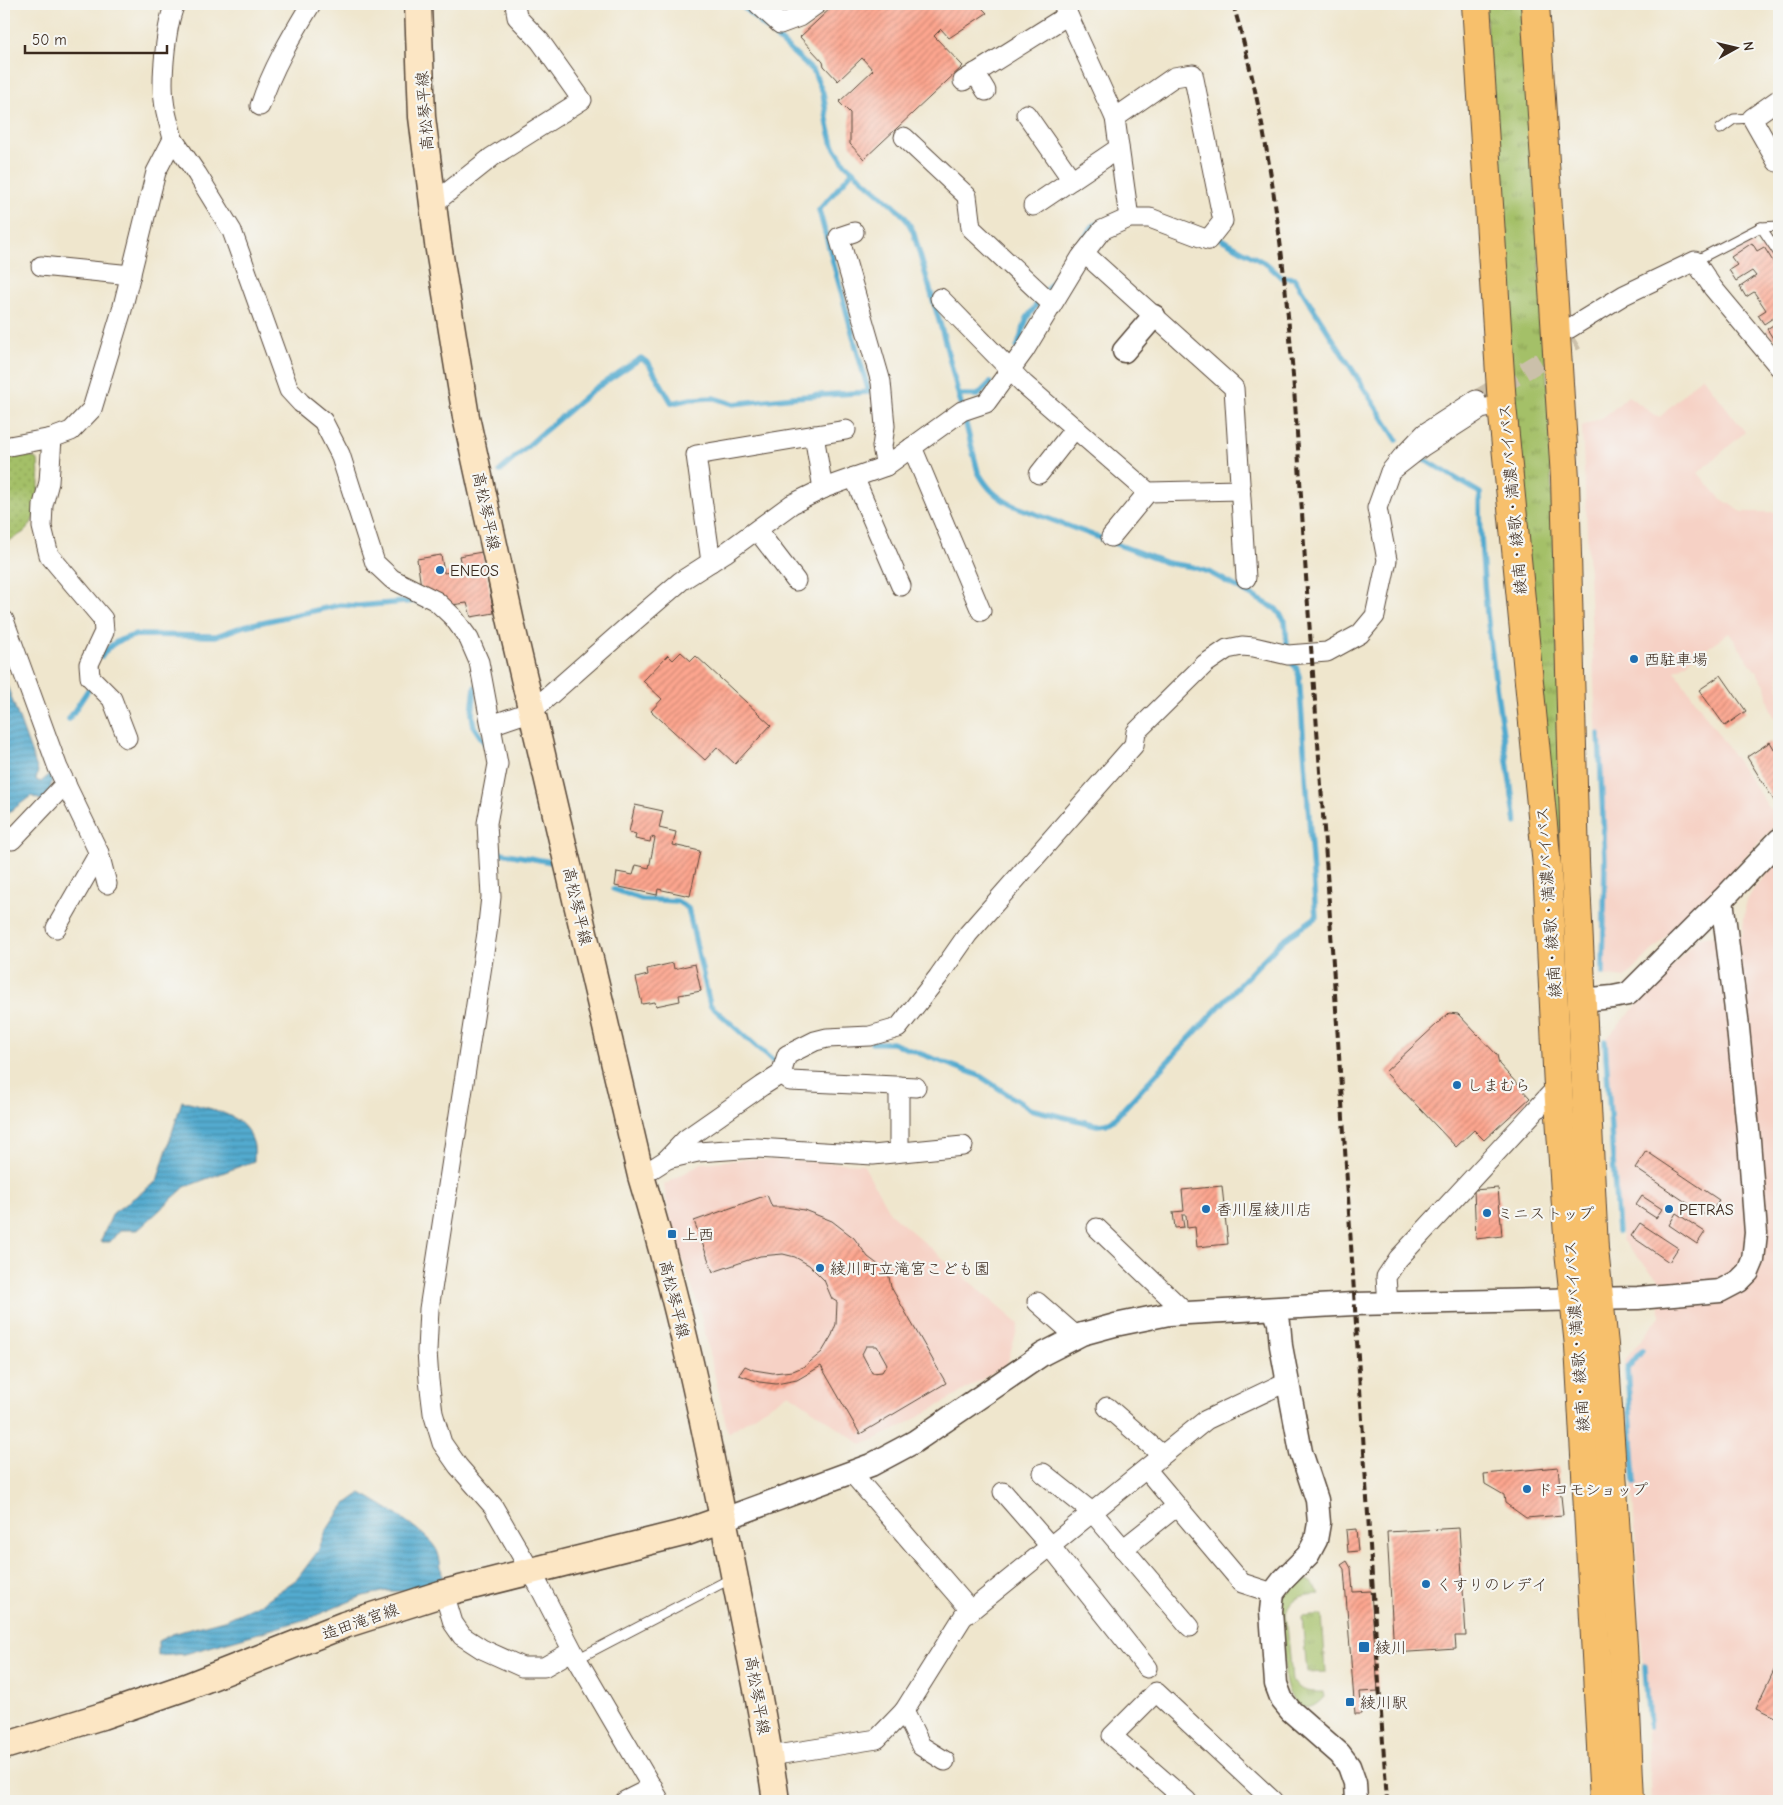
<svg xmlns="http://www.w3.org/2000/svg" width="1783" height="1805" viewBox="0 0 1783 1805" font-family="'Comic Neue','Klee One',sans-serif">
  <style>
    .built { fill: #f6d1c5 }
    .grass { fill: url(#grass-tufts); stroke: #707542 }
    .park { fill: url(#park-dots); stroke: #707542 }
    .water { fill: url(#water-rules); stroke: #466a76 }
    .lines { fill: none; stroke-linecap: round; stroke-linejoin: round }
    .stream { stroke: #52aacf; stroke-width: 5.5 }
    .building { fill: url(#building-hatch); fill-rule: evenodd }
    .minor-tunnel { stroke: #cbc0aa; stroke-width: 19; stroke-dasharray: 19 9; stroke-linecap: butt }
    .service-casing { stroke: #564638; stroke-width: 11 }
    .minor-casing { stroke: #564638; stroke-width: 21 }
    .tertiary-casing { stroke: #564638; stroke-width: 25 }
    .secondary-casing { stroke: #564638; stroke-width: 29 }
    .trunk-casing { stroke: #564638; stroke-width: 30 }
    .service { stroke: #fff; stroke-width: 9 }
    .minor { stroke: #fff; stroke-width: 19 }
    .tertiary { stroke: #fff; stroke-width: 22 }
    .secondary { stroke: #fce6c4; stroke-width: 26 }
    .trunk { stroke: #f7c06c; stroke-width: 28 }
    .rail { stroke: #3b2a1e; stroke-width: 4; stroke-dasharray: 8 4; stroke-linecap: butt }
    .poi-dot { fill: #1f6fb2; stroke: #f6f6f2; stroke-width: 2 }
    .labels { text-anchor: middle; stroke-width: 4.5; stroke-linejoin: round; paint-order: stroke }
    .street-label { font-size: 16px; fill: #3b2a1e; stroke: #f6f6f2 }
    .poi-label { font-size: 16px; fill: #3b2a1e; stroke: #f6f6f2; text-anchor: start }
  </style>
  <defs>
    <pattern id="grass-tufts" width="24" height="20" patternUnits="userSpaceOnUse" patternTransform="scale(1.25)"><rect width="24" height="20" fill="#a4c067"/><path d="M3 7l-1-3M5 7V3M7 7l1-3M15 17l-1-3M17 17v-4M19 17l1-3" fill="none" stroke="#879c54"/></pattern>
    <pattern id="park-dots" width="8" height="8" patternUnits="userSpaceOnUse" patternTransform="scale(1.25)"><rect width="8" height="8" fill="#a4c067"/><path d="M2 2h.1M6 6h.1" fill="none" stroke="#879c54" stroke-width="1.8" stroke-linecap="round"/></pattern>
    <pattern id="water-rules" width="6" height="5" patternUnits="userSpaceOnUse" patternTransform="scale(1.25)"><rect width="6" height="5" fill="#52aacf"/><path d="M0 2.5h6" fill="none" stroke="#458ba7"/></pattern>
    <pattern id="building-hatch" width="6" height="6" patternUnits="userSpaceOnUse" patternTransform="scale(1.25)"><rect width="6" height="6" fill="#fda68f"/><path d="M-1 1l2-2M0 6l6-6M5 7l2-2" fill="none" stroke="#ce8774"/></pattern>
  </defs>
  <rect width="100%" height="100%" fill="#f6f6f2"/>
  <filter id="ink" filterUnits="userSpaceOnUse"><feTurbulence type="fractalNoise" baseFrequency=".02" numOctaves="2"/><feDisplacementMap in="SourceGraphic" scale="10" xChannelSelector="R" yChannelSelector="G"/><feConvolveMatrix kernelMatrix="1 2 1 2 8 2 1 2 1" color-interpolation-filters="sRGB"/></filter>
  <filter id="wash" filterUnits="userSpaceOnUse"><feTurbulence type="fractalNoise" baseFrequency=".0096" numOctaves="4" result="noise"/><feDisplacementMap in="SourceGraphic" scale="20" xChannelSelector="R" yChannelSelector="G"/><feGaussianBlur stdDeviation="1.12" result="paint"/><feColorMatrix in="noise" values="0 0 0 0 0 0 0 0 0 0 0 0 0 0 0 0 0 1.4 0 .05"/><feComposite in="paint" operator="in"/></filter>
  <g filter="url(#wash)">
    <rect width="100%" height="100%" fill="#efe6cd"/>
    <!-- built -->
    <g class="built">
      <path d="M1702,376L1745,432L1698,473L1720,498L1742,512H1779V725L1771,711L1766,686L1729,633L1675,671L1779,822L1625,978L1600,975L1602,851L1582,426L1606,416L1628,396L1659,418Z"/>
      <path d="M1779,862V1801H1651L1625,1360L1660,1316L1659,1280L1622,1240L1607,1038L1699,937L1742,935L1746,902L1755,887Z"/>
      <path d="M748,1159L863,1164L890,1213L1019,1324L1007,1364L950,1399L901,1427L862,1445L789,1393L728,1433L699,1308L670,1223L664,1185L702,1163Z"/>
    </g>
    <!-- grass -->
    <g class="grass">
      <path d="M1485,4H1524L1549,415L1569,986L1570,1058L1567,1059L1513,419Z"/>
      <path d="M1297,1579C1309,1578 1314,1584 1320,1594C1303,1595 1292,1596 1286,1613L1292,1680C1300,1692 1310,1692 1323,1692L1324,1697C1307,1717 1292,1706 1286,1684C1284,1677 1285,1668 1285,1661C1283,1640 1279,1618 1283,1598C1285,1591 1292,1585 1297,1579Z"/>
      <path d="M1322,1615L1326,1672L1307,1673L1302,1617Z"/>
    </g>
    <!-- park -->
    <path class="park" d="M18,450L38,460C39,480 42,512 27,529C22,535 11,539 4,543V453Z"/>
    <!-- water -->
    <g class="water">
      <path d="M4,677L38,771L36,780L41,782L49,775L53,776L50,789L43,801L31,796L4,816Z"/>
      <path d="M182,1101C208,1109 244,1112 253,1142C255,1147 254,1155 254,1161L185,1187L138,1230H120L110,1242H100L113,1213L157,1181Z"/>
      <path d="M361,1493C379,1503 432,1534 438,1553C441,1562 442,1574 443,1584L414,1592L388,1591L363,1596L310,1618L238,1639L185,1654L158,1656V1641L172,1634L227,1619L262,1603L297,1579L318,1551L325,1533L334,1519L347,1503Z"/>
    </g>
    <g class="lines">
      <!-- stream -->
      <g class="stream">
        <path d="M740,4L814,72L823,93L828,125L833,145L845,164L893,205L905,217L913,231L945,341L978,472C988,489 995,496 1012,505L1167,563L1193,567L1211,573L1276,609L1285,621L1287,646L1291,662L1296,667L1299,676L1316,917L1283,940L1258,965L1113,1120L1106,1124L1097,1125L1030,1109L980,1076L892,1043H872"/>
        <path d="M1216,236L1268,265L1281,277L1294,278L1397,440"/>
        <path d="M1080,244L1092,227L1099,223"/>
        <path d="M1017,348L1027,318L1074,251"/>
        <path d="M959,395H978L990,383"/>
        <path d="M1419,456L1480,493C1480,604 1501,714 1516,823"/>
        <path d="M500,471L540,435L593,390L641,358L649,364L672,403L691,399L714,398L733,404L794,397L869,392L861,365L819,210L853,171"/>
        <path d="M102,656C110,643 121,639 136,635L216,636L244,626L340,605L358,606L416,601L423,604"/>
        <path d="M475,687L472,714L474,727L488,748"/>
        <path d="M69,719L88,690"/>
        <path d="M1599,734L1605,859L1603,973"/>
        <path d="M496,847V852L557,863"/>
        <path d="M613,889L641,899L677,901L688,908L710,1005L775,1063"/>
        <path d="M1605,1041L1618,1232"/>
        <path d="M1635,1483L1627,1369L1642,1350"/>
        <path d="M1645,1666L1649,1727"/>
      </g>
    </g>
    <g id="blocks">
      <!-- building -->
      <g class="building">
        <path d="M835,4H978L987,13L949,38L941,29L934,36L963,66L864,159L850,144V113L839,102L873,70L862,58L838,81L824,66L823,62L800,37Z"/>
        <path d="M1752,243L1757,251L1764,247L1779,271V277L1775,279L1779,285V314L1764,324L1758,315L1766,310L1754,292L1746,297L1740,287L1756,276L1752,271L1736,281L1729,270L1737,265L1731,257Z"/>
        <path d="M1779,321V336L1774,340L1767,329Z"/>
        <path d="M482,552L494,613L471,617L467,603L451,605L421,587L417,559L441,555L444,573L462,570L459,556Z"/>
        <path d="M681,652L691,661L696,656L771,725L735,764L717,747L705,760L651,711L662,699L643,681L668,655L673,660Z"/>
        <path d="M1721,675L1746,711L1725,726L1699,690Z"/>
        <path d="M1770,742L1779,757V800L1775,802L1747,757Z"/>
        <path d="M635,805L663,811L659,828L676,832L673,845L700,851L690,896L658,889L657,895L615,886L617,872L633,875L636,865L649,868L655,838L651,837L650,842L635,839L636,834L629,832Z"/>
        <path d="M673,963L674,969L695,964L701,991L679,995L680,1001L656,1006L655,1002L642,1004L636,978L648,975L647,969Z"/>
        <path d="M1449,1013L1458,1014L1497,1055L1499,1064L1530,1098L1484,1140L1474,1130L1456,1147L1385,1072Z"/>
        <path d="M1646,1151L1719,1200L1708,1217L1635,1168Z"/>
        <path d="M1222,1186L1228,1244L1197,1247L1195,1227L1187,1228L1186,1215H1182L1184,1227L1175,1228L1173,1212L1184,1211L1182,1190Z"/>
        <path d="M1498,1188L1502,1236L1476,1239L1474,1190Z"/>
        <path d="M767,1195L772,1207H786L804,1210L832,1221L854,1238L868,1257L888,1272L891,1287L946,1383L860,1434L821,1366L797,1380L776,1384L759,1382L739,1375L745,1366L754,1370L773,1373L793,1371L805,1366L822,1352L832,1335L836,1324L837,1302L832,1299L824,1280L809,1265L795,1257L783,1254L760,1256L713,1272L694,1221ZM866,1346H877L887,1364L882,1372L872,1373L862,1354Z"/>
        <path d="M1642,1196L1662,1209L1656,1218L1636,1205Z"/>
        <path d="M1676,1213L1705,1232L1697,1244L1669,1225Z"/>
        <path d="M1640,1223L1678,1248L1669,1262L1631,1236Z"/>
        <path d="M1558,1467L1563,1515L1526,1518L1505,1503L1504,1495L1485,1484L1484,1474Z"/>
        <path d="M1459,1528L1466,1636H1455L1456,1649L1394,1653L1387,1532Z"/>
        <path d="M1356,1529L1358,1551L1348,1552L1346,1530Z"/>
        <path d="M1347,1561L1351,1568L1353,1592L1371,1591L1378,1691L1360,1692L1362,1714H1355L1344,1569L1341,1565Z"/>
        <path d="M1779,1660V1719L1756,1708Z"/>
      </g>
    </g>
  </g>
  <g filter="url(#ink)">
    <use href="#blocks" fill-opacity="0" stroke="#564638" stroke-width="1"/>
    <g class="lines">
      <!-- minor-tunnel -->
      <path class="minor-tunnel" d="M1476,400L1576,340"/>
      <defs>
        <g id="service">
          <path d="M1720,129L1734,119L1752,118"/>
          <path d="M1761,227L1779,254"/>
          <path d="M1695,261L1761,227L1779,226"/>
          <path d="M577,1659L732,1578"/>
        </g>
        <g id="minor">
          <path d="M758,4L780,24L799,17L817,4"/>
          <path d="M1063,4L1115,118L1129,218"/>
          <path d="M975,73L986,91"/>
          <path d="M963,81L1068,15"/>
          <path d="M260,106C272,69 291,37 311,4"/>
          <path d="M1026,114L1072,180"/>
          <path d="M904,137L967,196L971,228L1052,304"/>
          <path d="M173,139L197,174L232,231L289,390L301,403L323,421L340,454L375,563L392,579L436,601L453,617L469,639L479,662L498,764L487,823L491,897L487,933L429,1309L427,1351L429,1380L433,1413L442,1443L458,1466L493,1506L538,1584L577,1659L660,1801"/>
          <path d="M1777,162L1752,118L1779,99"/>
          <path d="M433,204L492,157L582,100L540,41L517,17L515,4"/>
          <path d="M1033,206L1119,148"/>
          <path d="M854,232L839,237L881,382L885,426L882,447L886,466"/>
          <path d="M1084,253L1234,388L1246,578"/>
          <path d="M41,266L131,275"/>
          <path d="M940,298L1024,384L1148,492L1241,490"/>
          <path d="M1556,333L1570,328L1624,295L1695,261L1713,288L1779,367"/>
          <path d="M1476,400L1425,433L1402,457L1390,472L1422,447L1481,409L1502,405"/>
          <path d="M814,435L823,489"/>
          <path d="M52,438L49,482L43,505L42,527L49,555L103,619L104,632L89,664L90,677L112,699L127,738"/>
          <path d="M4,447L52,438L71,431L92,409L122,310L156,172L173,139C170,126 165,113 164,100C161,78 166,24 175,4"/>
          <path d="M912,447L981,611"/>
          <path d="M1039,474L1075,428"/>
          <path d="M854,477L901,586"/>
          <path d="M757,530L796,581"/>
          <path d="M1111,537L1148,492"/>
          <path d="M711,562L696,455L846,430"/>
          <path d="M4,620L58,768L99,853L107,884"/>
          <path d="M491,725L532,711L625,629L681,581L725,553L792,504L827,487L886,466L962,411L986,403L1024,351L1081,257L1102,230L1129,218H1150L1208,240L1223,221L1193,74L1174,77L1115,118"/>
          <path d="M12,840L66,783"/>
          <path d="M56,928L99,853"/>
          <path d="M781,1074L790,1081L916,1087"/>
          <path d="M899,1086V1152"/>
          <path d="M667,1159L698,1152L756,1148L873,1155L963,1146"/>
          <path d="M641,1176L666,1160L686,1139L762,1086L781,1074L787,1055L815,1041L827,1038L870,1036L898,1028L938,977L968,934L1134,745L1136,732L1205,664L1227,649L1242,646L1254,647L1288,655L1327,652L1360,634L1375,616L1387,560L1377,508L1390,472"/>
          <path d="M1097,1228L1186,1313"/>
          <path d="M1037,1302L1077,1337"/>
          <path d="M1388,1304L1386,1277L1398,1259L1558,1086"/>
          <path d="M1107,1407L1162,1455"/>
          <path d="M1146,1469L1242,1583L1273,1593"/>
          <path d="M851,1472L971,1611"/>
          <path d="M1043,1473L1093,1513L1190,1627"/>
          <path d="M1003,1492L1051,1547L1147,1668"/>
          <path d="M1123,1549L1177,1506"/>
          <path d="M444,1593L453,1623L462,1636L482,1649L522,1667H544L572,1651"/>
          <path d="M904,1711L921,1746L945,1761"/>
          <path d="M770,1756L877,1739L904,1711L963,1617L1206,1420L1288,1381"/>
          <path d="M625,1801L653,1787"/>
          <path d="M1187,1801L1112,1736L1156,1692L1273,1801"/>
        </g>
        <g id="tertiary">
          <path d="M1124,351L1154,316"/>
          <path d="M1581,1000L1613,997L1628,994L1722,900L1779,840"/>
          <path d="M1274,1309L1279,1323L1281,1346L1301,1452L1317,1500L1319,1523L1316,1540L1308,1555L1283,1580L1273,1593L1271,1611L1276,1684L1282,1700L1291,1711L1340,1754L1349,1766L1355,1783L1356,1801"/>
          <path d="M724,1519L871,1465L914,1442L1043,1354L1082,1334L1115,1325L1169,1314L1354,1304L1638,1298L1720,1291L1739,1281L1748,1272L1753,1260L1756,1233L1749,1140L1737,1018L1722,900"/>
        </g>
        <g id="secondary">
          <path d="M418,4L422,117L438,244L466,417L512,627L641,1176C679,1302 706,1430 731,1559C747,1640 765,1720 776,1801"/>
          <path d="M4,1746L102,1716L186,1687L344,1625L444,1593L687,1532L724,1519"/>
        </g>
        <g id="trunk">
          <path d="M1476,4L1502,405L1547,866L1558,1086L1569,1251L1579,1346L1604,1801"/>
          <path d="M1535,4L1565,478L1575,862L1594,1249L1604,1345L1623,1646L1630,1801"/>
        </g>
      </defs>
      <!-- service casing -->
      <use href="#service" class="service-casing"/>
      <!-- minor casing -->
      <use href="#minor" class="minor-casing"/>
      <!-- tertiary casing -->
      <use href="#tertiary" class="tertiary-casing"/>
      <!-- secondary casing -->
      <use href="#secondary" class="secondary-casing"/>
      <!-- trunk casing -->
      <use href="#trunk" class="trunk-casing"/>
      <!-- service -->
      <use href="#service" class="service"/>
      <!-- minor -->
      <use href="#minor" class="minor"/>
      <!-- tertiary -->
      <use href="#tertiary" class="tertiary"/>
      <!-- secondary -->
      <use href="#secondary" class="secondary"/>
      <!-- trunk -->
      <use href="#trunk" class="trunk"/>
      <!-- rail -->
      <path class="rail" d="M1233,4C1293,208 1294,422 1310,633C1339,1022 1360,1412 1387,1801"/>
    </g>
  </g>
  <!-- markers -->
  <g class="poi-dot">
    <circle cx="440" cy="570" r="5"/>
    <circle cx="1634" cy="659" r="5"/>
    <circle cx="1457" cy="1085" r="5"/>
    <circle cx="1206" cy="1209" r="5"/>
    <circle cx="1669" cy="1209" r="5"/>
    <circle cx="1487" cy="1213" r="5"/>
    <rect x="667" y="1229" width="10" height="10" rx="2.5"/>
    <circle cx="820" cy="1268" r="5"/>
    <circle cx="1527" cy="1489" r="5"/>
    <circle cx="1426" cy="1584" r="5"/>
    <rect x="1358" y="1641" width="12" height="12" rx="2.5"/>
    <rect x="1345" y="1697" width="10" height="10" rx="2.5"/>
  </g>
  <g class="labels">
    <!-- street labels -->
    <g class="street-label">
      <text transform="translate(424 111) rotate(-94)" y="6">高松琴平線</text>
      <text transform="translate(1512 499) rotate(-95)" y="6">綾南・綾歌・満濃バイパス</text>
      <text transform="translate(487 511) rotate(78)" y="6">高松琴平線</text>
      <text transform="translate(1548 902) rotate(-94)" y="6">綾南・綾歌・満濃バイパス</text>
      <text transform="translate(578 906) rotate(77)" y="6">高松琴平線</text>
      <text transform="translate(675 1299) rotate(76)" y="6">高松琴平線</text>
      <text transform="translate(1576 1336) rotate(-94)" y="6">綾南・綾歌・満濃バイパス</text>
      <text transform="translate(360 1621) rotate(-19)" y="6">造田滝宮線</text>
      <text transform="translate(758 1695) rotate(80)" y="6">高松琴平線</text>
    </g>
    <!-- poi labels -->
    <g class="poi-label">
      <text x="450" y="576">ENEOS</text>
      <text x="1644" y="665">西駐車場</text>
      <text x="1467" y="1091">しまむら</text>
      <text x="1216" y="1215">香川屋綾川店</text>
      <text x="1679" y="1215">PETRAS</text>
      <text x="1497" y="1219">ミニストップ</text>
      <text x="682" y="1240">上西</text>
      <text x="830" y="1274">綾川町立滝宮こども園</text>
      <text x="1537" y="1495">ドコモショップ</text>
      <text x="1436" y="1590">くすりのレデイ</text>
      <text x="1375" y="1653">綾川</text>
      <text x="1360" y="1708">綾川駅</text>
    </g>
  </g>
  <!-- margin -->
  <rect width="1783" height="1805" fill="none" stroke="#f6f6f2" stroke-width="20"/>
  <!-- north arrow -->
  <g transform="translate(1736 48) rotate(82)" stroke="#f6f6f2" stroke-width="4" paint-order="stroke">
  <path d="M0-4L9 19L0 12L-9 19Z" fill="#3b2a1e"/>
  <text y="-8" font-size="14" font-weight="bold" text-anchor="middle" fill="#3b2a1e">N</text>
  </g>
  <!-- scale -->
  <path d="M25 45v8h142v-8" fill="none" stroke="#3b2a1e" stroke-width="2.5"/>
  <text x="32" y="45" font-size="15" fill="#3b2a1e" stroke="#f6f6f2" stroke-width="4" paint-order="stroke">50 m</text>
</svg>
